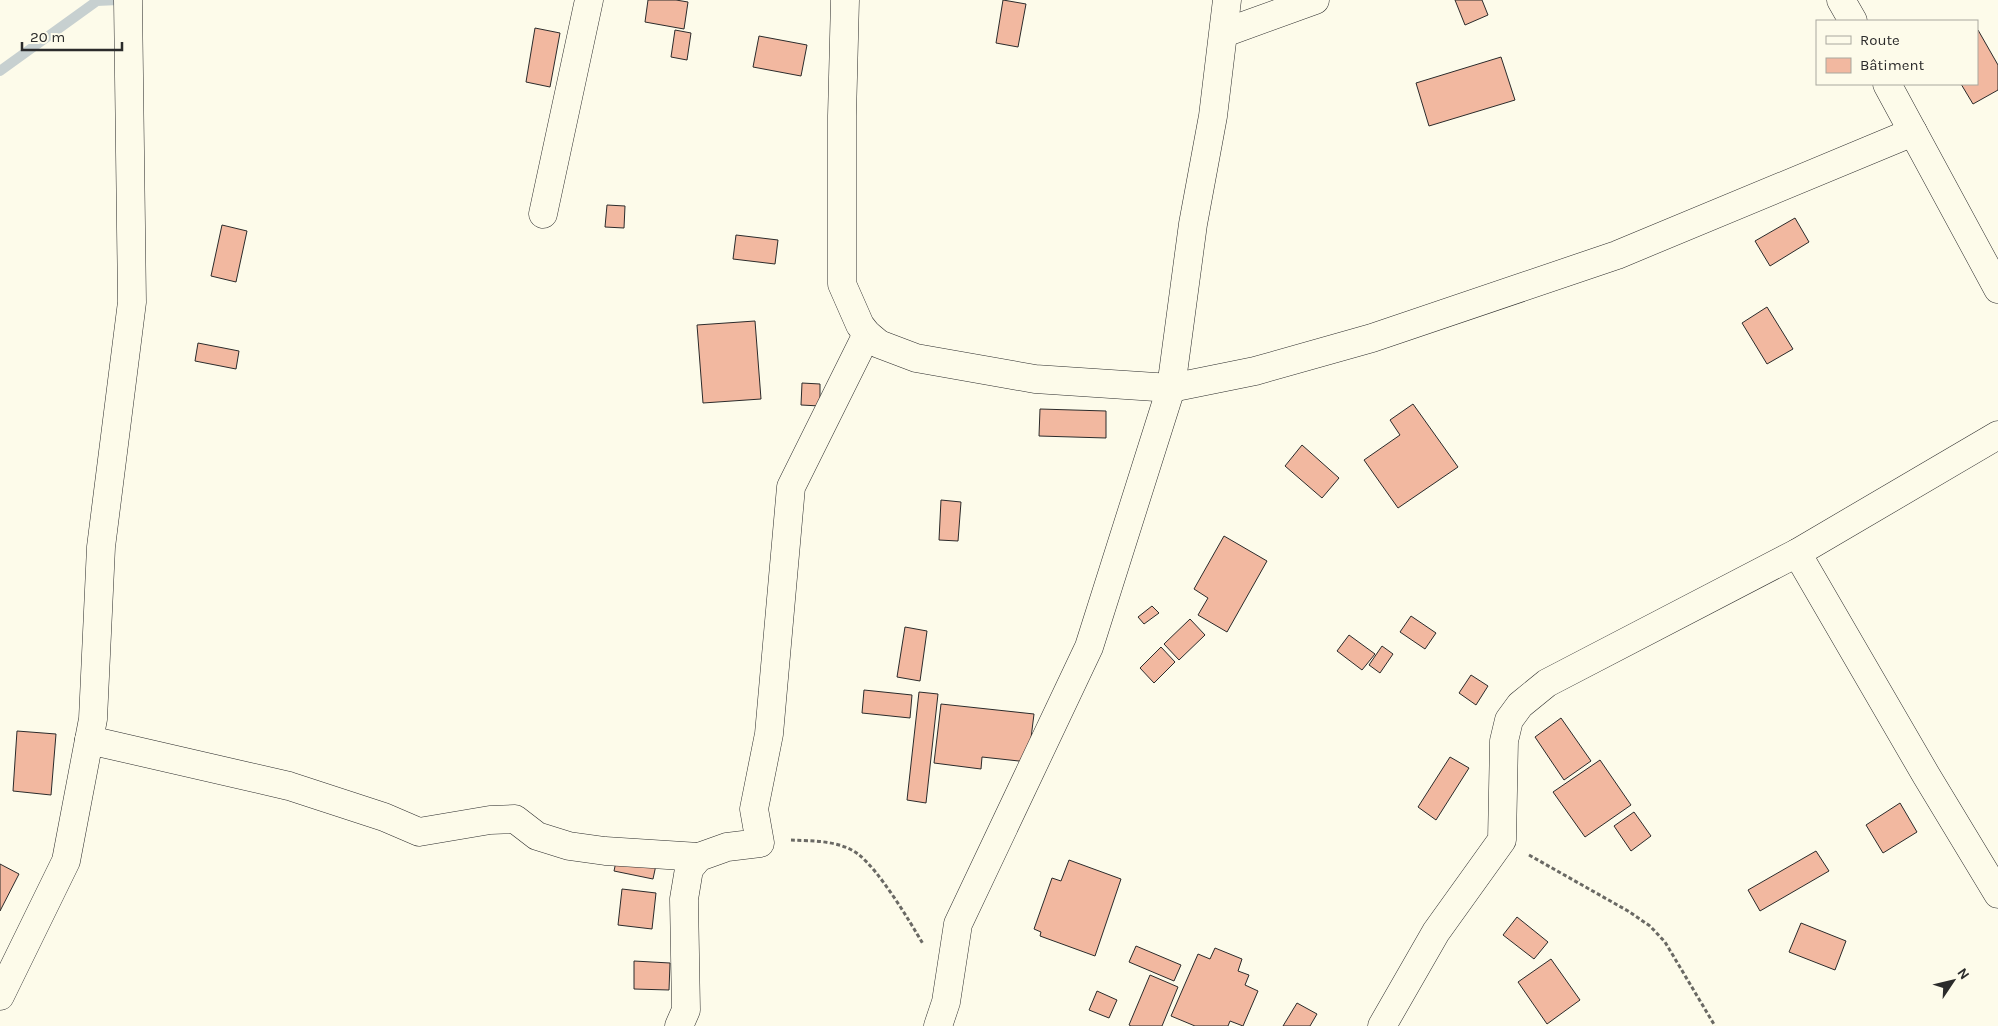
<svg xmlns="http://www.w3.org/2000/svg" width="1998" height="1026" viewBox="0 0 1998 1026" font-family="Karla,sans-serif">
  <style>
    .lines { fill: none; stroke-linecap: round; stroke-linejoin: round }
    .stream { stroke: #c7d0d0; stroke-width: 10 }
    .building { fill: #f2b8a0; stroke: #2b2b2b }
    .street-casing { stroke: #2b2b2b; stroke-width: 29 }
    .path { stroke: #6a6964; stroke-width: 3; stroke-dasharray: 4 2.5; stroke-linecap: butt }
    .street { stroke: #fdfbea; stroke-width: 28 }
  </style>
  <rect width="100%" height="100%" fill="#fdfbea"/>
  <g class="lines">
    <!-- stream -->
    <path class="stream" d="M0,71L97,1L118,0"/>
  </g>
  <!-- building -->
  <g class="building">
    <path d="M648,0H676L688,2L684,29L645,22Z"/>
    <path d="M1003,0L1026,4L1018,47L996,43Z"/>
    <path d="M1455,0H1482L1488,15L1465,25Z"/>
    <path d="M535,28L560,33L550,87L526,82Z"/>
    <path d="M675,30L691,33L687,60L671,57Z"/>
    <path d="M1978,30L1998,65V90L1973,104L1961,84H1977V31Z"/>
    <path d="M759,36L807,45L801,76L753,67Z"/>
    <path d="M1501,57L1515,100L1429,126L1416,83Z"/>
    <path d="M607,205L625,206L624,228L605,227Z"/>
    <path d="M1795,218L1809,242L1770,266L1755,241Z"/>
    <path d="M222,225L247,231L236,282L211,276Z"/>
    <path d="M736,235L778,240L775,264L733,259Z"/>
    <path d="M1767,307L1793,349L1767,364L1742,323Z"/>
    <path d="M755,321L761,399L703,403L697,325Z"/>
    <path d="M198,343L239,351L236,369L195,361Z"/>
    <path d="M802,383L820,384V406L801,405Z"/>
    <path d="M1413,404L1458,467L1398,508L1364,460L1400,435L1390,420Z"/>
    <path d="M1040,409L1106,411V438L1039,436Z"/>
    <path d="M1302,445L1339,478L1322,498L1285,466Z"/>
    <path d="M941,500L961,502L958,541L939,540Z"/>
    <path d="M1224,536L1267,561L1227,632L1198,615L1208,598L1194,589Z"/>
    <path d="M1152,606L1159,613L1144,624L1138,617Z"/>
    <path d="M1411,616L1436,633L1425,649L1400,632Z"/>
    <path d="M1190,619L1205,635L1179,660L1164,644Z"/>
    <path d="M905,627L927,631L920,681L897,677Z"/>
    <path d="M1349,635L1375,654L1362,670L1337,651Z"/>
    <path d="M1382,646L1393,654L1380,673L1369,665Z"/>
    <path d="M1161,647L1175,662L1154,683L1140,668Z"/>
    <path d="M1471,675L1488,686L1476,705L1459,693Z"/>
    <path d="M864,690L912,695L910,718L862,713Z"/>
    <path d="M919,692L938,694L926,803L907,800Z"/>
    <path d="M941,704L1034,714L1028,762L982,757L981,769L934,763Z"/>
    <path d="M1561,718L1591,761L1564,780L1535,737Z"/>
    <path d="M17,731L56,734L51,795L13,791Z"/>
    <path d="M1450,757L1469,768L1436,820L1418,807Z"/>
    <path d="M1600,760L1631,805L1585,837L1553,792Z"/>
    <path d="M1900,803L1917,832L1883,853L1866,825Z"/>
    <path d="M1634,812L1651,836L1631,851L1614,826Z"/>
    <path d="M1816,851L1829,871L1760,911L1748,890Z"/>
    <path d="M617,857L656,865L653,879L614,871Z"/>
    <path d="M1069,860L1121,879L1095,956L1040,936L1041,932L1034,929L1052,878L1061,881Z"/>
    <path d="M0,864L19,874L0,911Z"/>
    <path d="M622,889L656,893L652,929L618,925Z"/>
    <path d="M1517,917L1548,942L1534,959L1503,935Z"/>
    <path d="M1801,923L1846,941L1835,970L1789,952Z"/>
    <path d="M1136,946L1181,965L1174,981L1129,962Z"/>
    <path d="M1215,948L1242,959L1238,971L1249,975L1245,985L1258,991L1243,1026L1230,1021L1228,1026H1195L1171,1016L1198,954L1210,959Z"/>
    <path d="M1551,959L1580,1000L1547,1024L1518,982Z"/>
    <path d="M634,961L670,963L669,990L634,989Z"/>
    <path d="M1150,975L1178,987L1162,1026H1131L1129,1025Z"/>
    <path d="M1097,991L1117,1000L1109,1018L1089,1010Z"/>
    <path d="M1297,1003L1317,1014L1310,1026H1283Z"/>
  </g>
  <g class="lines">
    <defs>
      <g id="street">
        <path d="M845,0L842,116V284L860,325L867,334L879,344L916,358L1035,379L1171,388L1255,371L1372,338L1617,255L1913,132"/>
        <path d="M1841,0L1853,21"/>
        <path d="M1224,33L1315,0"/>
        <path d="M1887,84L1998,289"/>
        <path d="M543,214L589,0"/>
        <path d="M1797,553L1926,775L1998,894"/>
        <path d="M89,740L289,786L384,817L419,832L490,820L515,819L537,836L569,846L605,851L699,857"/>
        <path d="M0,996L66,861L93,719L101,547L132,302L128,0"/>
        <path d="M679,1026L686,1010L684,899L689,869L699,857L727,847L760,843L754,809L769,734L791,487L867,334"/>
        <path d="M938,1026L946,1002L958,924L1089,647L1171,388L1193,224L1213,116L1227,0"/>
        <path d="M1382,1026L1436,932L1502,840L1504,741L1509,720L1520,705L1547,683L1797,553L1998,435"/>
      </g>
    </defs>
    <!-- street casing -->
    <use href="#street" class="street-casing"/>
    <!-- path -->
    <g class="path">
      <path d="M791,840C812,841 839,840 858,854C879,870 909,920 923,944"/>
      <path d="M1529,855L1628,911L1650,926L1665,942L1715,1026"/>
    </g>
    <!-- street -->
    <use href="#street" class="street"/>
  </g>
  <!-- legend -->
  <rect x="1816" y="20" width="162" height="65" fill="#fdfbea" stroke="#a9a89e"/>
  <rect x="1826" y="36" width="25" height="8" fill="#fdfbea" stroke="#a9a89e"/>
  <text x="1860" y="45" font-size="15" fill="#2b2b2b">Route</text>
  <rect x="1826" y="58" width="25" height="15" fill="#f2b8a0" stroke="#a9a89e"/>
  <text x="1860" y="70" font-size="15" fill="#2b2b2b">Bâtiment</text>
  <!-- north arrow -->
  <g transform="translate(1953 981) rotate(55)" stroke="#fdfbea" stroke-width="4" paint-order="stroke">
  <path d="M0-4L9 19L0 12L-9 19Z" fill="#2b2b2b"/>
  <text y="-8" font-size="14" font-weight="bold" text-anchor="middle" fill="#2b2b2b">N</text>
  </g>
  <!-- scale -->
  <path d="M22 42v8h100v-8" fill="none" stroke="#2b2b2b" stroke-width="2.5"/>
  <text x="30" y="42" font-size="15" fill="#2b2b2b" stroke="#fdfbea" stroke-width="4" paint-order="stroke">20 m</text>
</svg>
